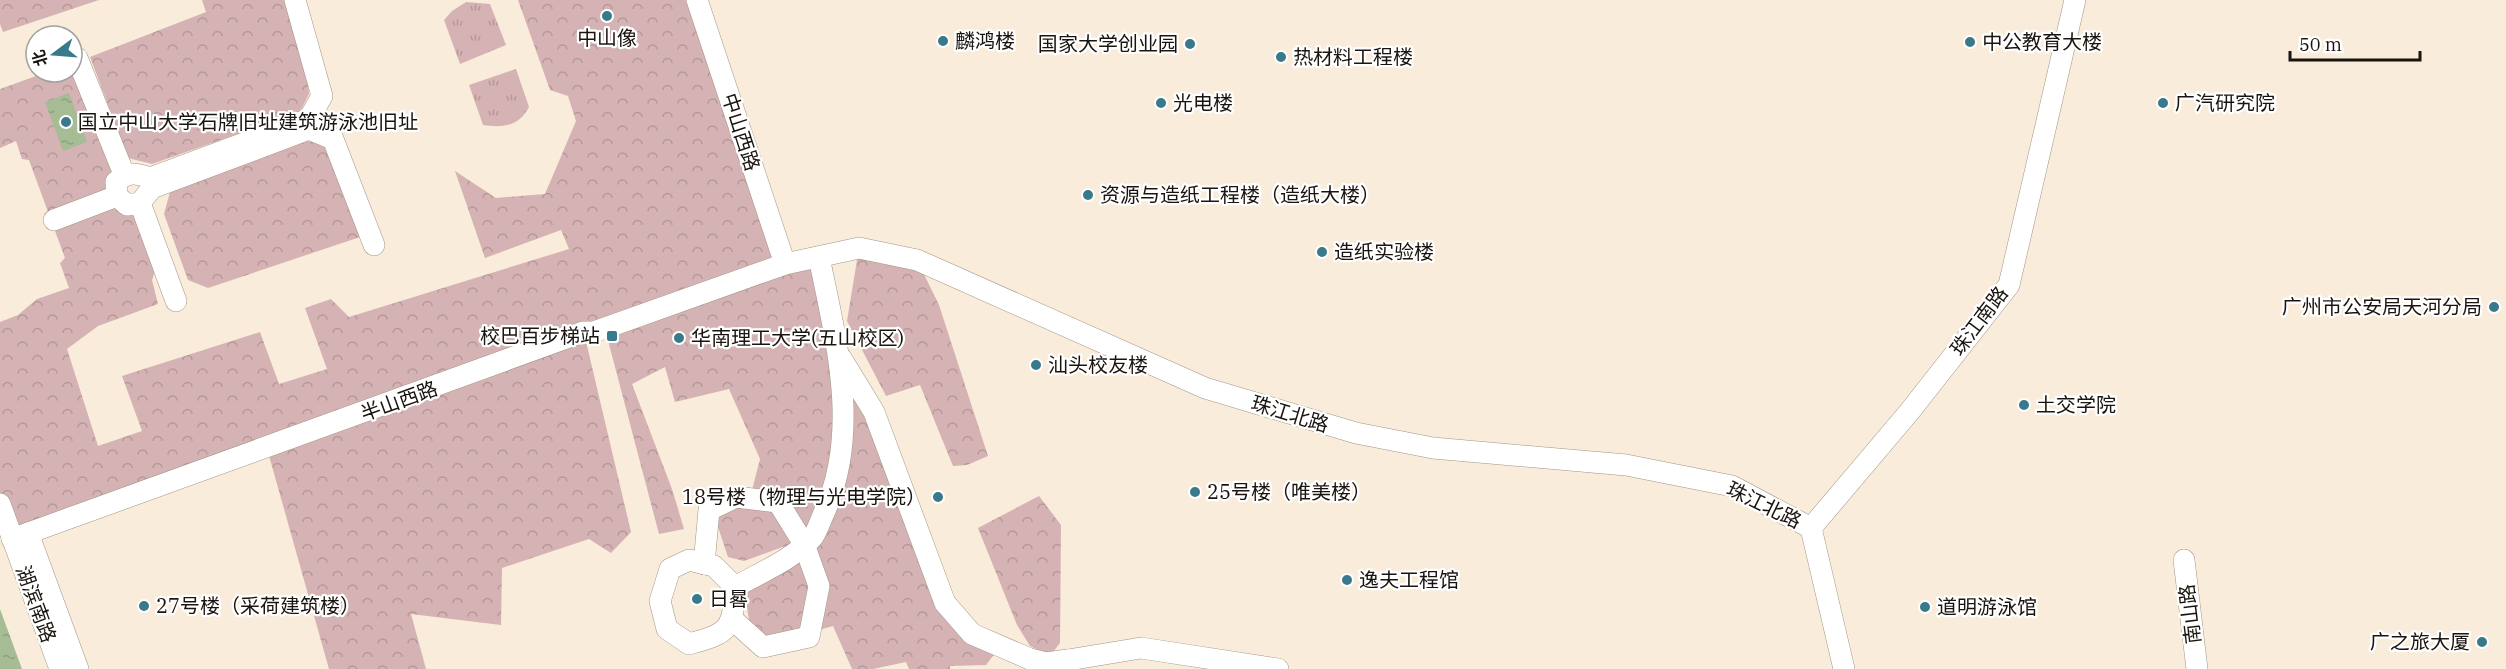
<svg xmlns="http://www.w3.org/2000/svg" width="2506" height="669" viewBox="0 0 2506 669" font-family="'IBM Plex Serif','Noto Sans SC',serif">
  <style>
    .grass { fill: url(#grass-tufts) }
    .forest { fill: url(#forest-crowns) }
    .water { fill: url(#water-ripples) }
    .lines { fill: none; stroke-linecap: round; stroke-linejoin: round }
    .minor-casing { stroke: #a29686; stroke-width: 22 }
    .minor { stroke: #fff; stroke-width: 21 }
    .poi-dot { fill: #38798b; stroke: #fff; stroke-width: 2 }
    .labels { text-anchor: middle; stroke-width: 4.5; stroke-linejoin: round; paint-order: stroke }
    .poi-label { font-size: 20px; fill: #19140f; stroke: #fff; text-anchor: start }
    .street-label { font-size: 20px; fill: #19140f; stroke: #fff }
  </style>
  <defs>
    <pattern id="grass-tufts" width="24" height="20" patternUnits="userSpaceOnUse" patternTransform="scale(1.5)"><rect width="24" height="20" fill="#d5b2b3"/><path d="M3 7l-1-3M5 7V3M7 7l1-3M15 17l-1-3M17 17v-4M19 17l1-3" fill="none" stroke="#b69899"/></pattern>
    <pattern id="forest-crowns" width="20" height="18" patternUnits="userSpaceOnUse" patternTransform="scale(1.5)"><rect width="20" height="18" fill="#d5b2b3"/><path d="M2 6a3 3 0 1 1 6 0M12 15a3 3 0 1 1 6 0" fill="none" stroke="#b69899"/></pattern>
    <pattern id="water-ripples" width="26" height="14" patternUnits="userSpaceOnUse" patternTransform="scale(1.5)"><rect width="26" height="14" fill="#a5bc94"/><path d="M2 4q2-2 4 0t4 0M15 11q2-2 4 0t4 0" fill="none" stroke="#8da17e"/></pattern>
  </defs>
  <rect width="100%" height="100%" fill="#f9ecda"/>
  <!-- grass -->
  <g class="grass">
    <path d="M466,2L490,4L506,45L460,64L444,20L452,11Z"/>
    <path d="M516,69L529,107C519,126 504,128 483,125L469,85Z"/>
  </g>
  <!-- forest -->
  <g class="forest">
    <path d="M0,0H99L3,32L0,24Z"/>
    <path d="M202,0H287L305,62L309,94L300,112L152,164L128,158L90,57L206,12Z"/>
    <path d="M518,0H690L785,264L809,259L839,408L832,468L819,508L799,541L744,561L728,557L717,524L718,510L751,494L760,459L729,389L675,402L665,367L632,384L672,489L684,529L659,534L605,329L584,333L631,532L611,553L589,539L502,568L501,625L411,614L426,669H329L266,445L12,539L0,504V322L18,315L37,299L69,288L60,263L65,258L29,160L22,159L16,141L0,148V89L47,72H72L114,168L138,212L157,264L152,280L158,304L98,326L67,349L98,446L142,431L122,376L260,332L279,384L327,369L305,308L331,299L349,317L569,249L561,230L485,258L455,171L496,198L545,194L576,121L568,96L550,90Z"/>
    <path d="M308,141L328,146L360,237L208,288L188,280L164,214L170,192Z"/>
    <path d="M859,248L917,260L939,305L988,456L967,465L953,466L920,385L886,396L847,321Z"/>
    <path d="M850,381L887,453L945,615L996,652L986,665L950,666V669H909L906,662L873,669H852L833,626L783,640L756,635L749,620L745,594L810,555L847,468L854,422Z"/>
    <path d="M1039,496L1061,525L1060,643L1050,656L1030,646L1017,625L978,528Z"/>
  </g>
  <!-- water -->
  <g class="water">
    <path d="M69,93L87,142L63,151L45,102Z"/>
    <path d="M0,609L22,669H0Z"/>
  </g>
  <g class="lines">
    <defs>
      <g id="minor">
        <path d="M295,0L322,96L309,119L150,178C136,173 128,171 116,182L117,196L127,205L140,203L152,188L309,129L333,139L374,245"/>
        <path d="M697,0L785,264"/>
        <path d="M77,58L124,174"/>
        <path d="M140,203L176,301"/>
        <path d="M54,220L117,196"/>
        <path d="M841,358L874,412L945,603L972,634L1030,659L1046,663L1068,660L1067,669"/>
        <path d="M0,504L60,669"/>
        <path d="M1811,528L1910,411L2009,285L2075,0"/>
        <path d="M1811,528L1844,669"/>
        <path d="M28,533L78,669"/>
        <path d="M12,539L583,332H594L785,264L859,248L917,260L1205,388L1356,433L1433,448L1626,465L1732,486L1811,528"/>
        <path d="M2184,560L2197,669"/>
        <path d="M704,564L709,510L736,497L778,502L804,544L819,586L809,637L763,647L732,619"/>
        <path d="M735,587L714,566L689,560L670,569L660,601L667,629L689,644C730,633 733,629 735,587C760,573 793,559 812,538C817,532 820,521 824,513C861,431 836,341 819,257"/>
        <path d="M1068,660L1141,648L1278,669"/>
      </g>
    </defs>
    <!-- minor casing -->
    <use href="#minor" class="minor-casing"/>
    <!-- minor -->
    <use href="#minor" class="minor"/>
  </g>
  <!-- markers -->
  <g class="poi-dot">
    <circle cx="607" cy="16" r="6"/>
    <circle cx="943" cy="41" r="6"/>
    <circle cx="1970" cy="42" r="6"/>
    <circle cx="1190" cy="44" r="6"/>
    <circle cx="1281" cy="57" r="6"/>
    <circle cx="1161" cy="103" r="6"/>
    <circle cx="2163" cy="103" r="6"/>
    <circle cx="66" cy="122" r="6"/>
    <circle cx="1088" cy="195" r="6"/>
    <circle cx="1322" cy="252" r="6"/>
    <circle cx="2494" cy="307" r="6"/>
    <rect x="606" y="330" width="12" height="12" rx="3"/>
    <circle cx="679" cy="338" r="6"/>
    <circle cx="1036" cy="365" r="6"/>
    <circle cx="2024" cy="405" r="6"/>
    <circle cx="1195" cy="492" r="6"/>
    <circle cx="938" cy="497" r="6"/>
    <circle cx="1347" cy="580" r="6"/>
    <circle cx="697" cy="599" r="6"/>
    <circle cx="144" cy="606" r="6"/>
    <circle cx="1925" cy="607" r="6"/>
    <circle cx="2482" cy="642" r="6"/>
  </g>
  <g class="labels">
    <!-- poi labels -->
    <g class="poi-label">
      <text x="607" y="45" text-anchor="middle">中山像</text>
      <text x="955" y="48">麟鸿楼</text>
      <text x="1982" y="49">中公教育大楼</text>
      <text x="1178" y="51" text-anchor="end">国家大学创业园</text>
      <text x="1293" y="64">热材料工程楼</text>
      <text x="1173" y="110">光电楼</text>
      <text x="2175" y="110">广汽研究院</text>
      <text x="78" y="129">国立中山大学石牌旧址建筑游泳池旧址</text>
      <text x="1100" y="202">资源与造纸工程楼（造纸大楼）</text>
      <text x="1334" y="259">造纸实验楼</text>
      <text x="2482" y="314" text-anchor="end">广州市公安局天河分局</text>
      <text x="600" y="343" text-anchor="end">校巴百步梯站</text>
      <text x="691" y="345">华南理工大学(五山校区)</text>
      <text x="1048" y="372">汕头校友楼</text>
      <text x="2036" y="412">土交学院</text>
      <text x="1207" y="499">25号楼（唯美楼）</text>
      <text x="926" y="504" text-anchor="end">18号楼（物理与光电学院）</text>
      <text x="1359" y="587">逸夫工程馆</text>
      <text x="709" y="606">日晷</text>
      <text x="156" y="613">27号楼（采荷建筑楼）</text>
      <text x="1937" y="614">道明游泳馆</text>
      <text x="2470" y="649" text-anchor="end">广之旅大厦</text>
    </g>
    <!-- street labels -->
    <g class="street-label">
      <text transform="translate(741 132) rotate(72)" y="7">中山西路</text>
      <text transform="translate(1979 321) rotate(-53)" y="7">珠江南路</text>
      <text transform="translate(399 401) rotate(-20)" y="7">半山西路</text>
      <text transform="translate(1290 414) rotate(17)" y="7">珠江北路</text>
      <text transform="translate(1764 505) rotate(26)" y="7">珠江北路</text>
      <text transform="translate(36 604) rotate(70)" y="7">湖滨南路</text>
      <text transform="translate(2190 614) rotate(-97)" y="7">南山路</text>
    </g>
  </g>
  <!-- north arrow -->
  <g transform="translate(54 54) rotate(254)"><circle r="28" fill="#ffffff" stroke="#a3a19f" stroke-width="1.5"/>
  <path d="M0-4.5L10 22L0 15L-10 22Z" fill="#38798b"/>
  <text y="-9" font-size="16" font-weight="bold" text-anchor="middle" fill="#19140f">北</text>
  </g>
  <!-- scale -->
  <path d="M2290 51v9h130v-9" fill="none" stroke="#19140f" stroke-width="3"/>
  <text x="2299" y="51" font-size="18" fill="#19140f" stroke="#ffffff" stroke-width="4.5" paint-order="stroke">50 m</text>
</svg>
